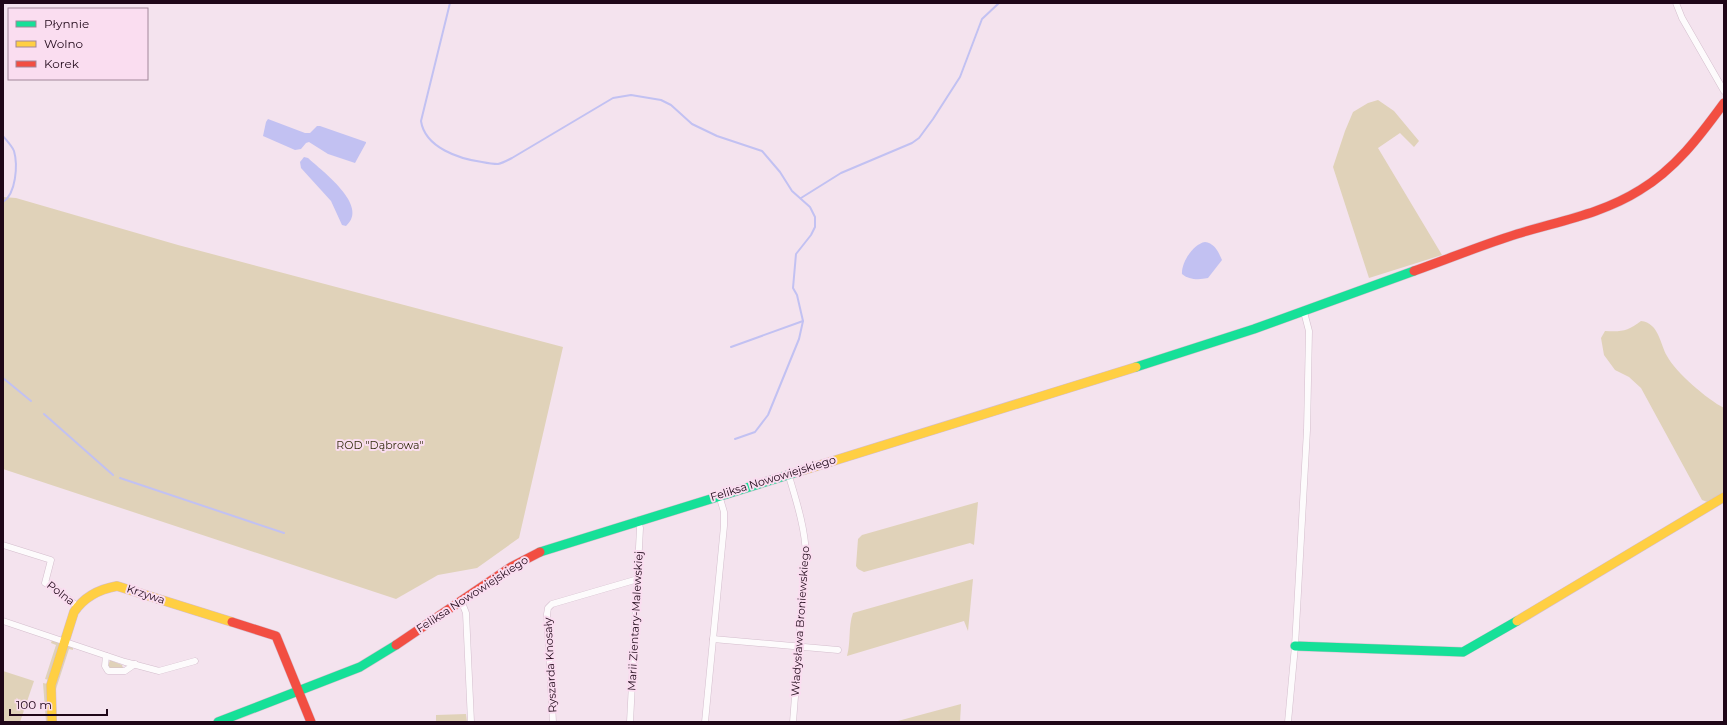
<svg xmlns="http://www.w3.org/2000/svg" width="1727" height="725" viewBox="0 0 1727 725" font-family="Montserrat,sans-serif">
  <style>
    .green { fill: #e0d2b9 }
    .water { fill: #c2c1f2 }
    .lines { fill: none; stroke-linecap: round; stroke-linejoin: round }
    .stream { stroke: #c2c1f2; stroke-width: 2 }
    .street-casing { stroke: #d4becd; stroke-width: 7 }
    .fast-casing { stroke: #d4becd; stroke-width: 10 }
    .slow-casing { stroke: #d4becd; stroke-width: 10 }
    .jam-casing { stroke: #d4becd; stroke-width: 10 }
    .street { stroke: #fdfbfc; stroke-width: 6 }
    .fast { stroke: #16e098; stroke-width: 9 }
    .slow { stroke: #ffcf43; stroke-width: 9 }
    .jam { stroke: #f24e42; stroke-width: 9 }
    .labels { text-anchor: middle; stroke-width: 4; stroke-linejoin: round; paint-order: stroke }
    .park-label { font-size: 11px; fill: #332d0e; stroke: #faddf0 }
    .street-label { font-size: 11px; fill: #1f0718; stroke: #faddf0 }
  </style>
  <rect width="100%" height="100%" fill="#f4e3ee"/>
  <!-- green -->
  <g class="green">
    <path d="M1378,100L1394,111L1419,141L1414,147L1400,133L1378,148L1442,255L1369,278L1333,167L1345,131L1353,112L1368,103Z"/>
    <path d="M3,197L16,198L178,245L563,347L519,538L477,568L438,575L396,599L3,469Z"/>
    <path d="M1641,321C1659,323 1660,344 1667,356C1676,373 1707,399 1724,408V494L1710,503L1702,500L1641,388L1629,377L1615,370L1604,355L1601,338L1605,331C1622,332 1628,331 1641,321Z"/>
    <path d="M978,502L974,545L970,543L864,572L858,569L856,566L858,539L862,535Z"/>
    <path d="M973,579L968,631L964,621L847,656C851,642 848,627 853,613Z"/>
    <path d="M52,640L58,642L60,645L49,680L45,679L56,645L51,643Z"/>
    <path d="M68,646L73,647V650L69,649L56,689V704H53V690Z"/>
    <path d="M110,660L122,665L123,668H109L108,666Z"/>
    <path d="M3,671L34,681L20,722H3Z"/>
    <path d="M43,683L48,684L50,722H46Z"/>
    <path d="M961,704L960,722H894Z"/>
    <path d="M466,714L467,722H436V715Z"/>
  </g>
  <!-- water -->
  <g class="water">
    <path d="M268,119L305,133H310L317,126H320L366,142V143L355,163L328,154L309,142L306,143L301,149L295,150L263,136L266,122Z"/>
    <path d="M304,157L308,158C322,171 370,206 346,226L342,225L331,201L301,168L300,162Z"/>
    <path d="M1205,242C1214,243 1218,251 1222,260L1208,278C1199,280 1189,280 1182,274C1181,263 1193,244 1205,242Z"/>
  </g>
  <g class="lines">
    <!-- stream -->
    <g class="stream">
      <path d="M450,3L421,121C425,148 460,159 482,162C487,163 493,164 498,164C503,163 508,160 512,158L613,98L631,95L661,100L671,105L692,124L717,136L762,151L780,172L792,191L810,207L815,217V227L811,235L796,254L793,288L797,295L803,321L799,339L768,415L755,432L735,439"/>
      <path d="M3,136C6,140 12,146 14,151C18,165 16,194 3,202"/>
      <path d="M801,198L841,173L912,143L919,138L933,119L960,77L982,19L999,3"/>
      <path d="M731,347L803,321"/>
      <path d="M3,378L31,401"/>
      <path d="M44,414L113,475"/>
      <path d="M120,478L284,533"/>
    </g>
    <defs>
      <g id="street">
        <path d="M1676,3L1682,18L1724,91"/>
        <path d="M788,473C796,500 805,527 806,555L793,722"/>
        <path d="M3,545L51,560L45,583L51,585L77,606"/>
        <path d="M461,600L466,613L471,722"/>
        <path d="M3,621L125,662L159,671L195,661"/>
        <path d="M713,639L838,650"/>
        <path d="M106,656L105,666L108,671H125L135,664"/>
        <path d="M553,722L547,614L548,608L552,604L638,579"/>
        <path d="M630,722L640,528L638,520"/>
        <path d="M705,722L724,526V512L719,495"/>
        <path d="M1288,722L1295,646L1307,430L1309,331L1304,312"/>
      </g>
      <g id="fast">
        <path d="M1136,367L1254,329L1414,271"/>
        <path d="M540,552L804,470"/>
        <path d="M1295,646L1463,652L1517,621"/>
        <path d="M218,722L360,667L396,645"/>
      </g>
      <g id="slow">
        <path d="M804,470L1136,367"/>
        <path d="M1517,621L1724,497"/>
        <path d="M52,722L51,685L74,612C84,597 100,589 117,586L232,622"/>
      </g>
      <g id="jam">
        <path d="M1414,271C1448,259 1482,245 1517,234C1559,221 1602,214 1640,190C1675,169 1700,136 1724,103"/>
        <path d="M232,622L276,636L311,722"/>
        <path d="M396,645L511,567L540,552"/>
      </g>
    </defs>
    <!-- street casing -->
    <use href="#street" class="street-casing"/>
    <!-- fast casing -->
    <use href="#fast" class="fast-casing"/>
    <!-- slow casing -->
    <use href="#slow" class="slow-casing"/>
    <!-- jam casing -->
    <use href="#jam" class="jam-casing"/>
    <!-- street -->
    <use href="#street" class="street"/>
    <!-- fast -->
    <use href="#fast" class="fast"/>
    <!-- slow -->
    <use href="#slow" class="slow"/>
    <!-- jam -->
    <use href="#jam" class="jam"/>
  </g>
  <g class="labels">
    <!-- park labels -->
    <g class="park-label">
      <text x="380" y="449">ROD "Dąbrowa"</text>
    </g>
    <!-- street labels -->
    <g class="street-label">
      <text transform="translate(773 478) rotate(-17)" y="4">Feliksa Nowowiejskiego</text>
      <text transform="translate(61 593) rotate(38)" y="4">Polna</text>
      <text transform="translate(146 594) rotate(18)" y="4">Krzywa</text>
      <text transform="translate(472 594) rotate(-33)" y="4">Feliksa Nowowiejskiego</text>
      <text transform="translate(635 621) rotate(-87)" y="4">Marii Zientary-Malewskiej</text>
      <text transform="translate(800 621) rotate(-86)" y="4">Władysława Broniewskiego</text>
      <text transform="translate(550 665) rotate(-93)" y="4">Ryszarda Knosały</text>
    </g>
  </g>
  <!-- border -->
  <rect width="1727" height="725" fill="none" stroke="#1f0718" stroke-width="8"/>
  <!-- legend -->
  <rect x="8" y="8" width="140" height="72" fill="#faddf0" stroke="#a2879a"/>
  <rect x="16" y="21" width="20" height="6" fill="#16e098" stroke="#a2879a"/>
  <text x="44" y="28" font-size="12" fill="#1f0718">Płynnie</text>
  <rect x="16" y="41" width="20" height="6" fill="#ffcf43" stroke="#a2879a"/>
  <text x="44" y="48" font-size="12" fill="#1f0718">Wolno</text>
  <rect x="16" y="61" width="20" height="6" fill="#f24e42" stroke="#a2879a"/>
  <text x="44" y="68" font-size="12" fill="#1f0718">Korek</text>
  <!-- scale -->
  <path d="M10 709v6h97v-6" fill="none" stroke="#1f0718" stroke-width="2"/>
  <text x="16" y="709" font-size="12" fill="#1f0718" stroke="#faddf0" stroke-width="3" paint-order="stroke">100 m</text>
</svg>
